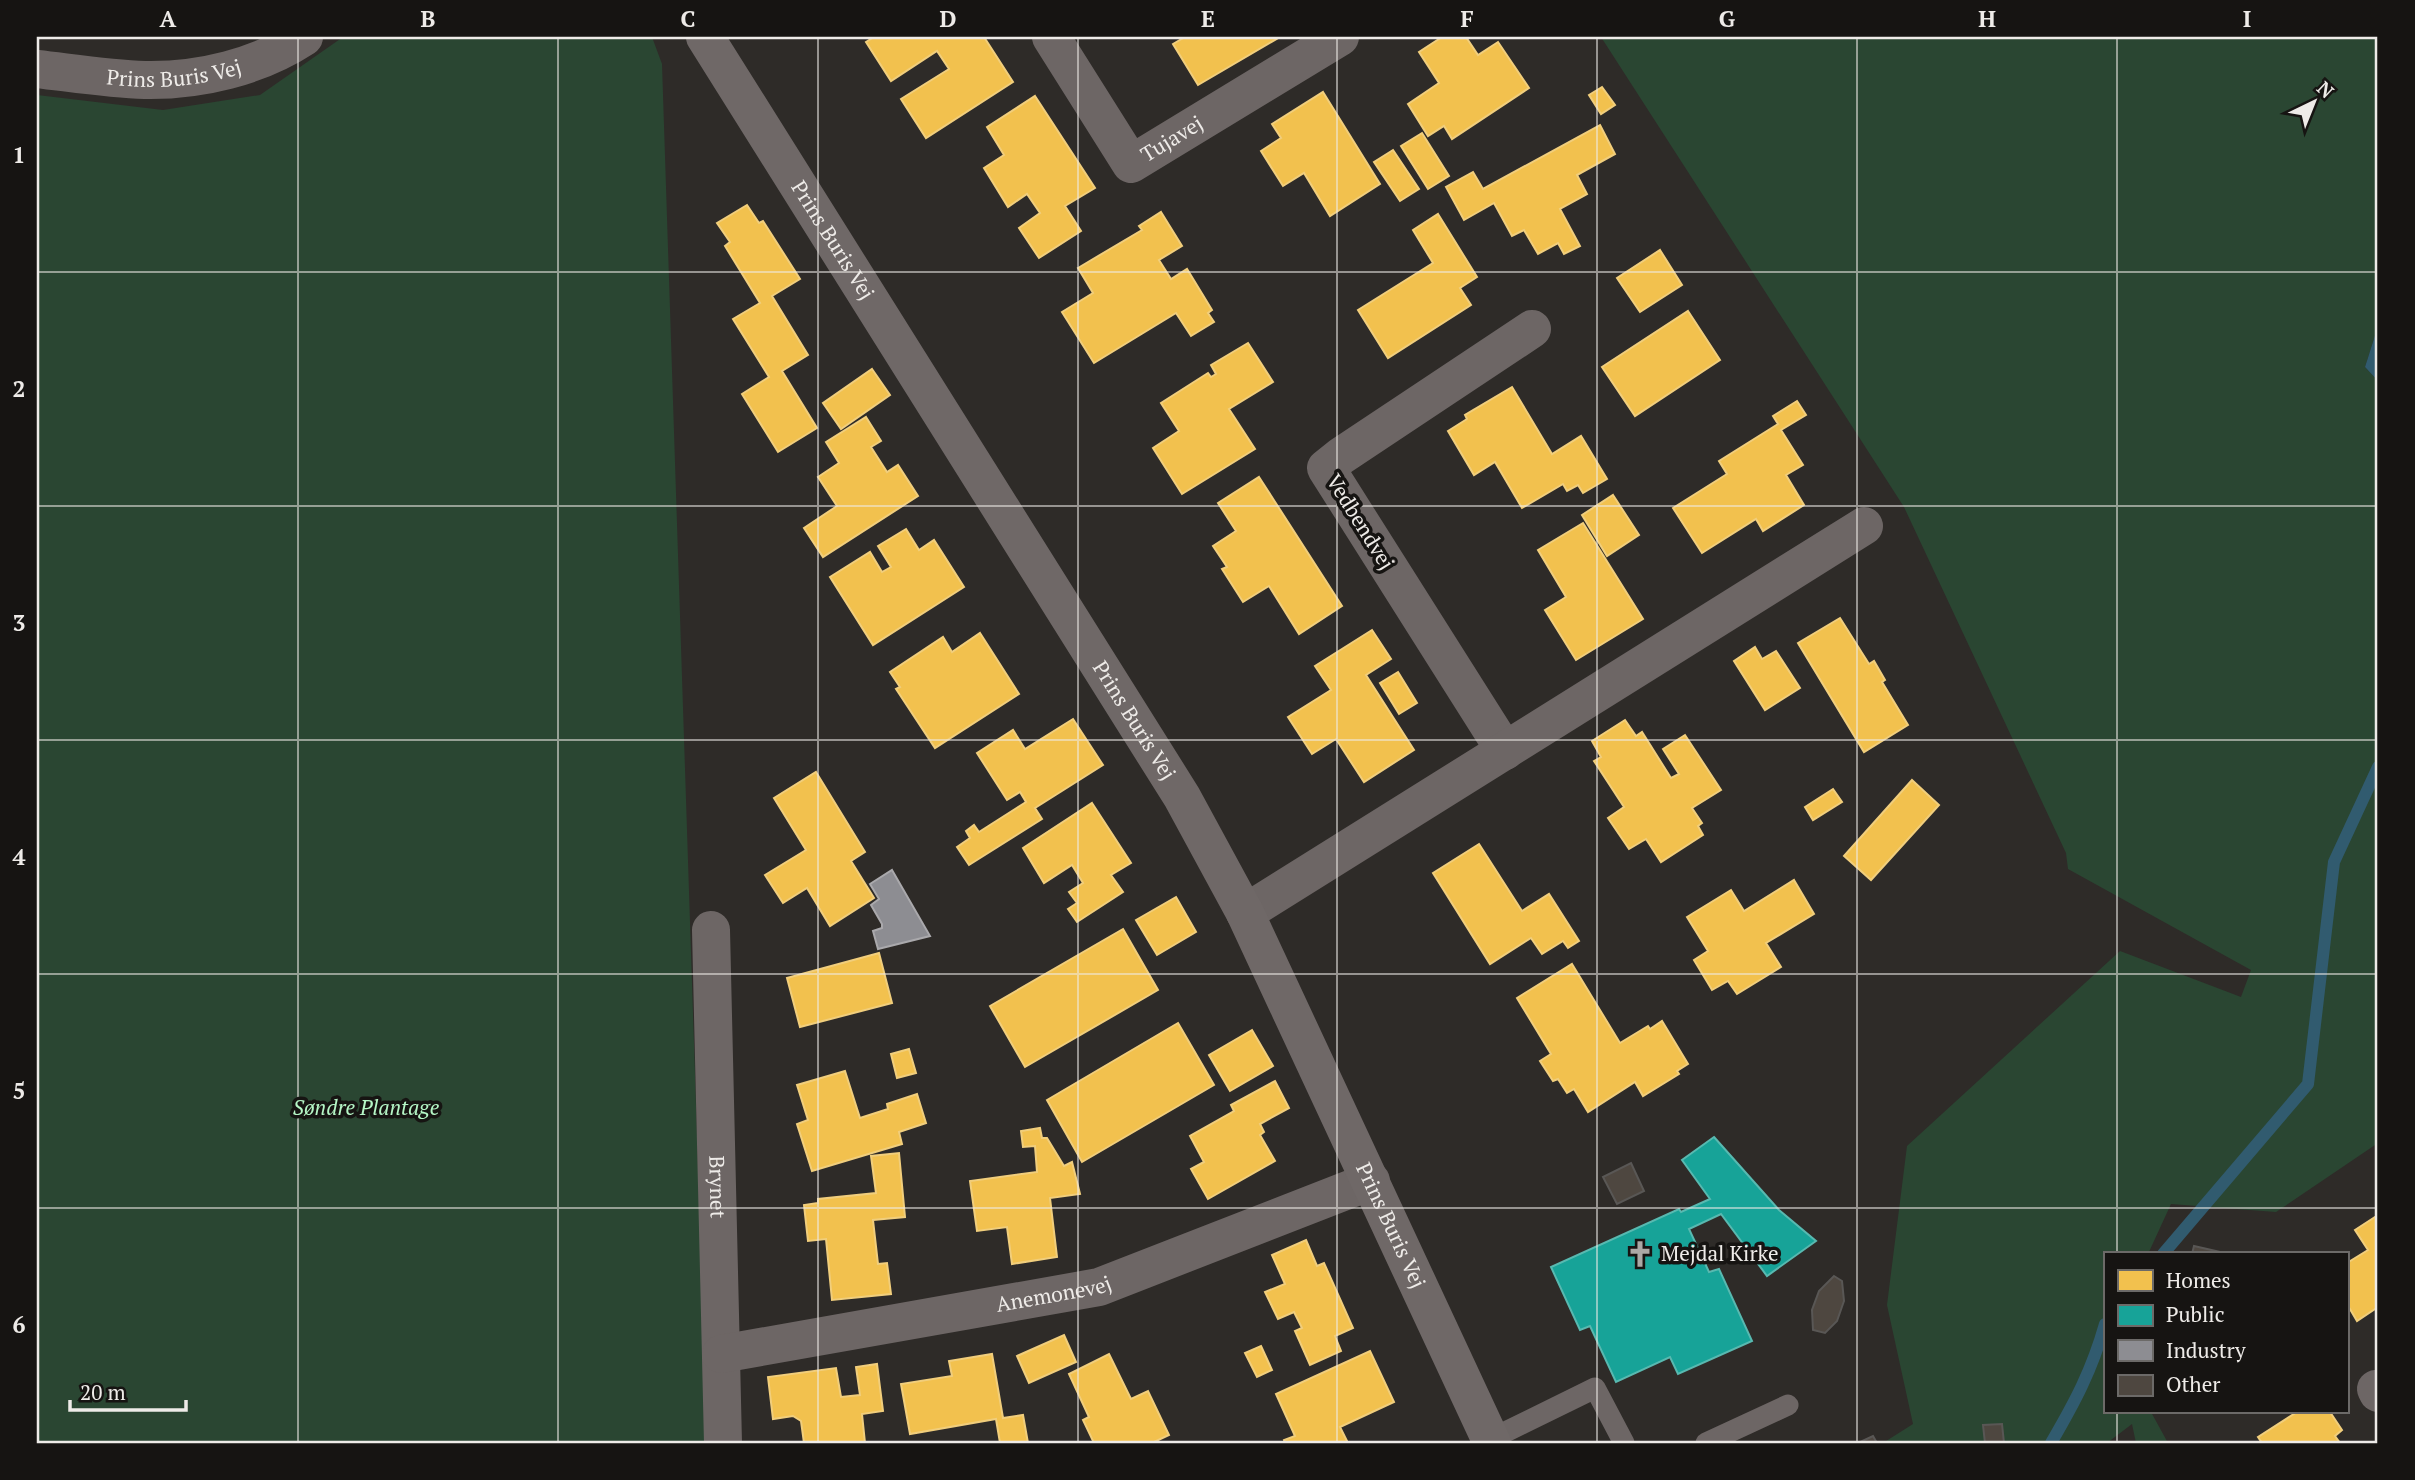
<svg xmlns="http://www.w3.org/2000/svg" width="2415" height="1480" viewBox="0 0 2415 1480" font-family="'PT Serif',serif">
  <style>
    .green { fill: #2a4632 }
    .water { fill: #315b6f }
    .homes { fill: #f2c14e; stroke: #f1ce7c; stroke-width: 2 }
    .public { fill: #17a398; stroke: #58b9b0; stroke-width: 2 }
    .industry { fill: #8d8d92; stroke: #aaa9ac; stroke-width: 2 }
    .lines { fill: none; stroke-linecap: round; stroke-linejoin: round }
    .stream { stroke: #315b6f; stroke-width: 12 }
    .building { fill: #4e4740; stroke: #595755; stroke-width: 2 }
    .lane { stroke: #6d6665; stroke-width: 21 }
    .street { stroke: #6d6665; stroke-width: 38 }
    .secondary { stroke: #6f6867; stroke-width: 38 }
    .grid { fill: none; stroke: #eeebe8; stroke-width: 2; stroke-opacity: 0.55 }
    .labels { text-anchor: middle; stroke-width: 7; stroke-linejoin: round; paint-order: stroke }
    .street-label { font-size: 21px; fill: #eeebe8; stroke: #161412 }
    .park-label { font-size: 21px; font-style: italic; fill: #b5f6c6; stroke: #161412 }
    .poi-label { font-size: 21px; fill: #eeebe8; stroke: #161412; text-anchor: start }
    .neatline { fill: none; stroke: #eeebe8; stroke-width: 2.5 }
    .grid-label { font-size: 23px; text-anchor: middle; font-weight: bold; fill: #eeebe8 }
  </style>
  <rect width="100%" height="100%" fill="#2e2b28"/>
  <!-- green -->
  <g class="green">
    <path d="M343,37H652L662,64L707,1443H37V95L163,110L260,95Z"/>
    <path d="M1601,37H2378V326L2365,367L2378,381V1143L2276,1212L2171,1204L2148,1254H2105V1412H2151L2168,1443H2136L2132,1424L2107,1443H1883L1913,1424L1887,1305L1907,1146L2120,951L2241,997L2251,970L2068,869L2066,853L1904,507Z"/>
  </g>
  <!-- water -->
  <path class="water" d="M2378,326V381L2365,367Z"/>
  <!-- homes -->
  <g class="homes">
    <path d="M874,37H984L1013,82L926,138L901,99L949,69L937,51L891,81L866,42Z"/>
    <path d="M1185,37H1280L1198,85L1173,44Z"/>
    <path d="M1442,37H1466L1478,55L1498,42L1529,88L1452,139L1444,126L1428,136L1408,104L1439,83L1419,52Z"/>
    <path d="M1602,87L1615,105L1601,114L1589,95Z"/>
    <path d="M1323,92L1380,184L1330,216L1304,173L1283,186L1261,151L1281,138L1272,124Z"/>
    <path d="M1035,96L1095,188L1065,206L1081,231L1039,258L1019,228L1040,213L1027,194L1008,207L984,168L1004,155L987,127Z"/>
    <path d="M1600,125L1615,154L1577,175L1587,194L1560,209L1580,246L1564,254L1558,243L1538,254L1524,230L1512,236L1494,203L1464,220L1446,187L1473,172L1483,189Z"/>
    <path d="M1422,133L1449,176L1428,189L1401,146Z"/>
    <path d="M1393,150L1419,189L1400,201L1374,162Z"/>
    <path d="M747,205L759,223L763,221L800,279L772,296L808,355L782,371L817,428L778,452L742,394L769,377L733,319L760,303L725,246L730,242L717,223Z"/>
    <path d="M1161,212L1182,246L1159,260L1171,279L1187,269L1212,310L1208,313L1214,322L1191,336L1176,313L1094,363L1062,312L1093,293L1078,268L1142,230L1139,226Z"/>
    <path d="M1438,214L1477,277L1460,288L1471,305L1388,358L1358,310L1433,263L1413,230Z"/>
    <path d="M1660,250L1682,285L1640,312L1617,278Z"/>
    <path d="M1688,311L1720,360L1635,416L1602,367Z"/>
    <path d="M1248,343L1273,382L1229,409L1255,449L1182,494L1153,448L1179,431L1161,403L1208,373L1211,377L1216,374L1211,365Z"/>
    <path d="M872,369L890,395L841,429L823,403Z"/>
    <path d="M1512,387L1552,454L1581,436L1607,479L1583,493L1578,485L1567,491L1563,484L1522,508L1495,462L1474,475L1448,431L1467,419L1465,415Z"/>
    <path d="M1797,401L1806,415L1781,430L1803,465L1786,475L1804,505L1763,531L1756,519L1702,553L1673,508L1727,474L1719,461L1778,424L1773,416Z"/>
    <path d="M866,417L881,441L871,447L887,472L898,465L918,496L823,557L804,528L837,506L818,477L839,463L826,442Z"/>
    <path d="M1259,477L1342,606L1299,634L1269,586L1243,602L1222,569L1227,567L1213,546L1236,531L1218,503Z"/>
    <path d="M1613,495L1639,535L1607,556L1582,515Z"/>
    <path d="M1583,523L1643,619L1576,660L1545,610L1566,597L1538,550Z"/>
    <path d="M906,529L919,550L934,540L964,587L873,645L830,577L870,552L882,572L891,567L878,546Z"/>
    <path d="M1840,618L1869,664L1874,661L1885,680L1882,682L1908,725L1864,752L1798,643Z"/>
    <path d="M1372,630L1391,659L1366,675L1414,750L1364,782L1336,739L1312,754L1288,717L1331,690L1315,666Z"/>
    <path d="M980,633L1019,694L935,748L896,689L900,687L890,672L943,637L952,652Z"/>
    <path d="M1755,647L1762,659L1776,651L1800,688L1765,710L1734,661Z"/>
    <path d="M1398,672L1417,703L1399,714L1380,683Z"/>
    <path d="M1073,719L1103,765L1035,808L1042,819L969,865L957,847L970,838L966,831L974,825L979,832L1026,802L1020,792L1007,800L977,753L1013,730L1025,749Z"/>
    <path d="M1625,720L1636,736L1642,732L1671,778L1679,774L1663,749L1685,735L1721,790L1692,808L1702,823L1698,826L1703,835L1661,862L1646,839L1629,849L1608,818L1624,807L1594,761L1601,757L1592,741Z"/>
    <path d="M816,772L865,852L851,861L874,898L830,926L807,888L783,903L765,875L806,850L774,798Z"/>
    <path d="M1912,780L1939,805L1871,880L1844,856Z"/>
    <path d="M1833,789L1842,802L1813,820L1805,807Z"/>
    <path d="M1092,803L1131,863L1111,875L1123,892L1077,922L1068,909L1077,903L1069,892L1083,883L1072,865L1044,883L1023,848Z"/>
    <path d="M1479,844L1522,911L1549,894L1579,941L1568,948L1563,941L1542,954L1531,938L1490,964L1433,873Z"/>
    <path d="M1794,880L1814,914L1766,943L1781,967L1737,994L1728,981L1712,990L1694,960L1708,951L1687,917L1731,890L1744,911Z"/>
    <path d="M1176,897L1196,932L1157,955L1136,920Z"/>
    <path d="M1123,929L1158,990L1025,1067L990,1006Z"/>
    <path d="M879,953L892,1003L800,1027L787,978Z"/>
    <path d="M1572,964L1620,1043L1648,1026L1650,1029L1662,1021L1688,1064L1677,1071L1679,1074L1643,1096L1635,1082L1588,1112L1574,1089L1567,1093L1558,1079L1553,1081L1540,1061L1551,1054L1517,998Z"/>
    <path d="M1178,1023L1214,1085L1082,1162L1047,1100Z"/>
    <path d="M1252,1030L1273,1066L1230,1091L1209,1055Z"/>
    <path d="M909,1049L916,1073L897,1078L891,1054Z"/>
    <path d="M845,1071L860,1118L888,1109L887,1104L917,1094L926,1123L899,1132L902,1144L812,1171L797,1124L808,1120L797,1085Z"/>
    <path d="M1275,1081L1289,1108L1260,1124L1264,1132L1260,1135L1275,1161L1208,1199L1191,1169L1204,1162L1190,1136L1234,1111L1231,1105Z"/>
    <path d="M1040,1128L1042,1138H1047L1064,1166L1072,1162L1080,1194L1050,1198L1057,1257L1012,1264L1007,1227L977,1231L970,1181L1037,1172L1035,1146L1023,1147L1021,1131Z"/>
    <path d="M899,1153L905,1217L873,1220L878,1264L887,1263L891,1294L832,1300L826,1239L808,1241L804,1205L818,1203V1199L876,1193L871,1156Z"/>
    <path d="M2378,1215V1307L2357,1321L2347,1304V1263L2368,1250L2355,1230Z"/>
    <path d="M1306,1240L1317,1266L1324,1263L1353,1328L1335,1336L1341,1351L1310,1365L1295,1331L1302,1328L1294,1312L1278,1319L1265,1292L1285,1284L1272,1255Z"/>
    <path d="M1064,1335L1076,1362L1029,1383L1017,1356Z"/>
    <path d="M1261,1346L1272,1370L1257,1377L1245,1353Z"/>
    <path d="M1370,1351L1394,1402L1340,1427L1348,1443H1285L1284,1440L1295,1436L1276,1394Z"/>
    <path d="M992,1354L1003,1418L1023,1415L1028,1443H1000L996,1419L910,1434L901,1384L952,1376L949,1361Z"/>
    <path d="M1109,1354L1131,1399L1148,1391L1169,1435L1152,1443H1094L1083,1420L1089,1417L1069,1374Z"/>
    <path d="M877,1364L883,1411L862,1414L865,1443H804L801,1421L793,1416L773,1419L768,1377L836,1368L841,1397L860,1395L856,1367Z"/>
    <path d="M2297,1412H2330L2342,1430L2335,1436L2340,1443H2262L2258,1437Z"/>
  </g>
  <!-- public -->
  <path class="public" d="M1714,1137L1779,1210L1816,1241L1767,1276L1721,1214L1689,1229L1709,1272L1719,1269L1752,1341L1678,1374L1670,1357L1616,1382L1590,1326L1580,1330L1551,1267L1679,1209L1681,1212L1710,1199L1682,1160Z"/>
  <!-- industry -->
  <path class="industry" d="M892,870L930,936L878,949L873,931L882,928V924L871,905L879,899L870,884Z"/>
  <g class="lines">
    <!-- stream -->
    <g class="stream">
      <path d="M2163,1254L2308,1084L2334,862L2378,767"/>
      <path d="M2051,1443C2075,1402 2092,1370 2105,1324"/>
    </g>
  </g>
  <!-- building -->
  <g class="building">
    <path d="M1631,1163L1644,1191L1617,1204L1603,1177Z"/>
    <path d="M2194,1246L2229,1254H2192Z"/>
    <path d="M1834,1276L1842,1281L1844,1301L1837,1321L1825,1333L1813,1330L1812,1310L1819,1291Z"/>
    <path d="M2002,1424L2004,1443H1985L1983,1425Z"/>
    <path d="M1873,1436L1877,1443H1858Z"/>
  </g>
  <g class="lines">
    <!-- lane -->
    <g class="lane">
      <path d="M1483,1443L1595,1388L1624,1443"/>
      <path d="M1706,1443L1788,1405"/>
    </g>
    <!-- street -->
    <g class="street">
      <path id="s1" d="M1051,37L1131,164L1340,37"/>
      <path id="s2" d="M37,69C72,73 109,79 145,80C200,81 258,67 304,37"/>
      <path d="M1505,751L1326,468L1341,456L1532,329"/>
      <path d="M1245,913L1864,526"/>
      <path id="s3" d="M711,930L723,1443"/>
      <path id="s4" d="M721,1354L1099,1287L1371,1181"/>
      <path d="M2376,1389L2378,1393"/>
    </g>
    <!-- secondary -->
    <path class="secondary" id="s5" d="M705,37L1182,797L1245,913L1492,1443"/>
  </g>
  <!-- grid -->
  <path class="grid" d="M298,37V1443M558,37V1443M818,37V1443M1078,37V1443M1337,37V1443M1597,37V1443M1857,37V1443M2117,37V1254M37,272H2378M37,506H2378M37,740H2378M37,974H2378M37,1208H2378M2117,1412V1443"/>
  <!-- icons -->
  <defs>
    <symbol id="church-bare" viewBox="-9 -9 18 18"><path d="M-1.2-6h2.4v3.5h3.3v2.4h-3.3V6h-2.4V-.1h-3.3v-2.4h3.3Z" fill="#aba8a5" stroke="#161412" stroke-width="2.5" paint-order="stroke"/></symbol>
  </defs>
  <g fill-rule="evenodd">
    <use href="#church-bare" x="1621" y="1235" width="38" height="38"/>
  </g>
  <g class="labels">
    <!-- street labels -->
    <g class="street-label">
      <text dy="7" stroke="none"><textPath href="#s2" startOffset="138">Prins Buris Vej</textPath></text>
      <text dy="7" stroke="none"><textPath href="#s1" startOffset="198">Tujavej</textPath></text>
      <text dy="7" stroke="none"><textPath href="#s5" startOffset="240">Prins Buris Vej</textPath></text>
      <text transform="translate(1360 522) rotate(58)" y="7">Vedbendvej</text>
      <text dy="7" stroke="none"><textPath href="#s5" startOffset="807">Prins Buris Vej</textPath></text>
      <text dy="7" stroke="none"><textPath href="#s3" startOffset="257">Brynet</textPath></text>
      <text dy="7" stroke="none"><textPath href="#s5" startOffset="1374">Prins Buris Vej</textPath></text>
      <text dy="7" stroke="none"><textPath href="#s4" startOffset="338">Anemonevej</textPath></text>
    </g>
    <!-- park labels -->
    <g class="park-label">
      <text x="366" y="1115">Søndre Plantage</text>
    </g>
    <!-- poi labels -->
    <g class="poi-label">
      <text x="1661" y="1261">Mejdal Kirke</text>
    </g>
  </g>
  <!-- border -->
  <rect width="2415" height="1480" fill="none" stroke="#161412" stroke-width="77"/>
  <!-- legend -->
  <rect x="2104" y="1252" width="245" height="161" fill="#161412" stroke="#6c6a68" stroke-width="2"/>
  <rect x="2118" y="1270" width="35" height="21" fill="#f2c14e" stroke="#6c6a68" stroke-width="2"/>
  <text x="2166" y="1288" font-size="21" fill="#eeebe8">Homes</text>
  <rect x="2118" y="1305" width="35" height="21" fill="#17a398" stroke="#6c6a68" stroke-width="2"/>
  <text x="2166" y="1322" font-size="21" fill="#eeebe8">Public</text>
  <rect x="2118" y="1340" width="35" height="21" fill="#8d8d92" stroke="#6c6a68" stroke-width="2"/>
  <text x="2166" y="1358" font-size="21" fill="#eeebe8">Industry</text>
  <rect x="2118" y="1375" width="35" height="21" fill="#4e4740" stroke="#6c6a68" stroke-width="2"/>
  <text x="2166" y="1392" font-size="21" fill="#eeebe8">Other</text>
  <!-- north arrow -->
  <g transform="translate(2314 102) rotate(43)" stroke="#161412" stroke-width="5" paint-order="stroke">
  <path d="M0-5L12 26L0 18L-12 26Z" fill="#eeebe8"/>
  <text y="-10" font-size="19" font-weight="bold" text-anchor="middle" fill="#eeebe8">N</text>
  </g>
  <!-- scale -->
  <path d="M70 1400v10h116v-10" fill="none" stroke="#eeebe8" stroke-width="3.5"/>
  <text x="80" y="1400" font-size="21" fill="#eeebe8" stroke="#161412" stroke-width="5" paint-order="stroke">20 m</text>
  <rect x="38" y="38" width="2338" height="1404" class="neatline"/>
  <g class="grid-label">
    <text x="168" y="27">A</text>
    <text x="428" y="27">B</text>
    <text x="688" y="27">C</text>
    <text x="948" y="27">D</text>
    <text x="1208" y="27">E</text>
    <text x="1467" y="27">F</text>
    <text x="1727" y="27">G</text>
    <text x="1987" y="27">H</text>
    <text x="2247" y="27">I</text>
    <text x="19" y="163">1</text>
    <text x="19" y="397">2</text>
    <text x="19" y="631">3</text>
    <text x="19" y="865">4</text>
    <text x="19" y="1099">5</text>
    <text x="19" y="1333">6</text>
  </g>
</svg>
